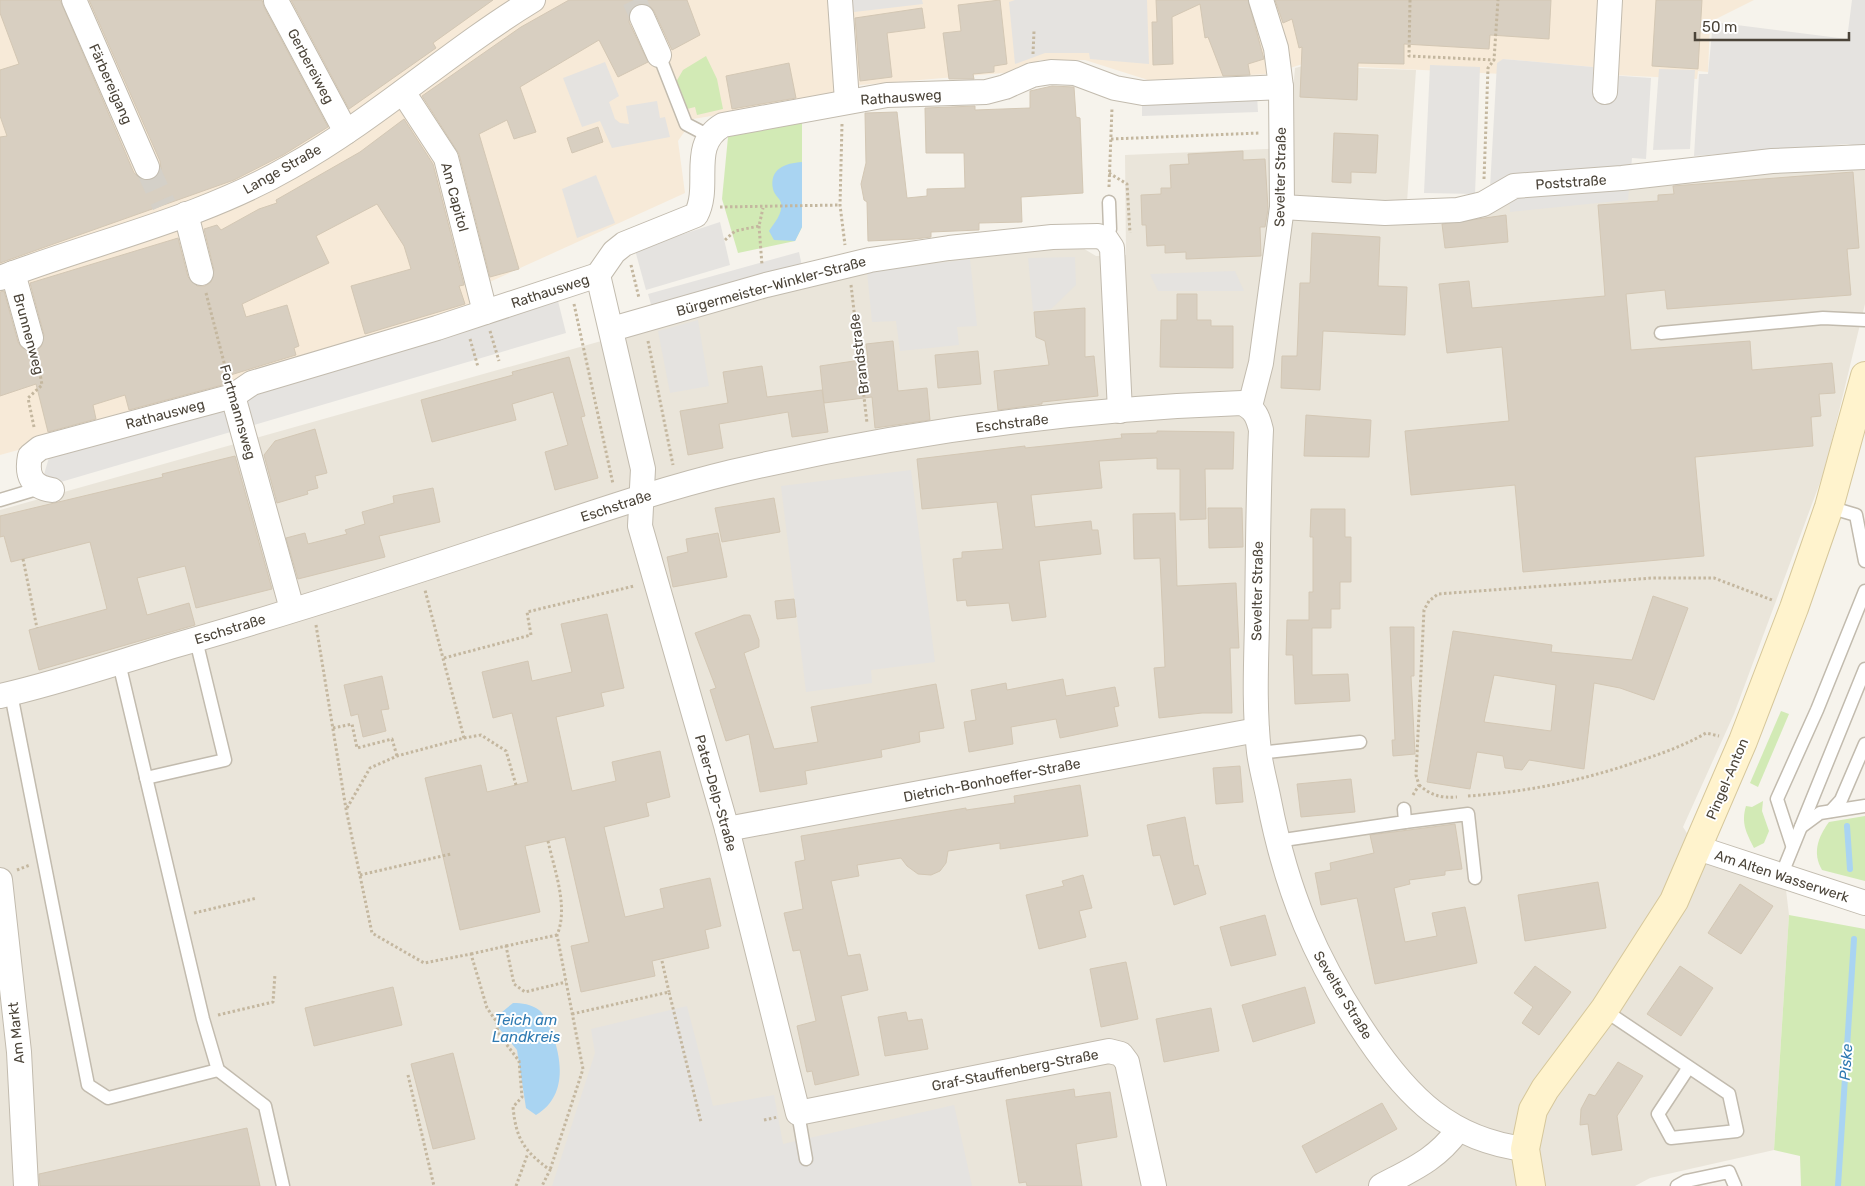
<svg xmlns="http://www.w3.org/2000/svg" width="1865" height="1186" viewBox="0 0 1865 1186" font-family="Rubik,sans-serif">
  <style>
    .residential { fill: #eae5da }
    .commercial { fill: #f7ead8 }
    .green { fill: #d2eab5 }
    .parking { fill: #e5e3e0 }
    .water { fill: #a9d4f2 }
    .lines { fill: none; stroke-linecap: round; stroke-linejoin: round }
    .stream { stroke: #a9d4f2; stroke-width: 6 }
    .building { fill: #d8cfc1; stroke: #d3c7b4; fill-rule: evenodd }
    .street-tunnel { stroke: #d4d0c8; stroke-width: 24; stroke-dasharray: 24 12; stroke-linecap: butt }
    .lane-casing { stroke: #c2bbae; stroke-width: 15 }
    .street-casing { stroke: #c2bbae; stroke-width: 26 }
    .secondary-casing { stroke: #d6c79b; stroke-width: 30 }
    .path { stroke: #c4b79f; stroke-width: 3; stroke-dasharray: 2.5 2.5; stroke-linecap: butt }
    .lane { stroke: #fff; stroke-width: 12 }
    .street { stroke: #fff; stroke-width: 24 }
    .secondary { stroke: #fff3cd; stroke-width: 28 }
    .labels { text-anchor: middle; stroke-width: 4; stroke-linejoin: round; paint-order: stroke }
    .street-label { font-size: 14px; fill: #4b4439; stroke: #fff }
    .water-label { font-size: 15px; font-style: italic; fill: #2e7ab2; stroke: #fff }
  </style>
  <rect width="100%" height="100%" fill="#f6f3ec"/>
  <!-- residential -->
  <path class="residential" d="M1303,66L1416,70L1407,202L1851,165L1865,167V304L1825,469L1734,714L1683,827L1704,860L1786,890L1789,915L1774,1150L1650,1178L1635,1186H0V510L857,269L1071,241L1096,256L1126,255L1125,155L1288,148L1295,68Z"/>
  <!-- commercial -->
  <path class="commercial" d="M0,0H1754L1710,22L1708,72L1698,71L1697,79L1593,74V67L1503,59L1502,74L1303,64L1270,74L1148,80L1085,60H1040L1015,72L860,85L802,101L693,119L678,141L685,193L472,290L468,307L305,355L241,376L236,390L0,455Z"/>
  <!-- green -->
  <g class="green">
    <path d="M706,56L717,79L723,109L697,115L695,107L687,109L676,82L683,70Z"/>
    <path d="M802,123V227L795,241L738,253L722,199L728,137L746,128Z"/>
    <path d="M1781,711L1789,714L1758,787L1750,783Z"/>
    <path d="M1763,801L1762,811L1769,831L1764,843L1754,848C1746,832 1741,823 1746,806L1752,807Z"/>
    <path d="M1865,816V881L1822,870C1812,853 1818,837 1829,822Z"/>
    <path d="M1789,915L1865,929V1186H1801L1800,1156L1774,1150Z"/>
  </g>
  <!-- parking -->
  <g class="parking">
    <path d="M852,0H922L923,4L854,12Z"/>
    <path d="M1015,0H1147L1149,64L1090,59L1089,53H1045L1015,64L1009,2Z"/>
    <path d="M1852,0H1865V147L1847,144L1694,156L1699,74H1708L1713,22L1847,39Z"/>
    <path d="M1503,59L1593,67V74L1651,78L1646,159L1632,158L1628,200L1510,212L1509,193L1490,188L1497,63Z"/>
    <path d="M605,62L619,96L609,102L615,119L620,123L629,124L626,106L657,101L660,118L665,117L670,137L612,148L600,121L582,127L563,78Z"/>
    <path d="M1430,65L1480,67L1475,194L1424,193Z"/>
    <path d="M1659,69L1695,70L1690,149L1653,150Z"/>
    <path d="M1257,95L1258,112L1142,116V100Z"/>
    <path d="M596,175L615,223L577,238L562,189Z"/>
    <path d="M720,222L730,265L646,290L635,250Z"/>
    <path d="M799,252L802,266L652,308L648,294Z"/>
    <path d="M1075,257L1076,285L1051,309L1033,311L1028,258Z"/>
    <path d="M970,259L977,326L957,327L959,345L900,351L896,321L872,322L867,272Z"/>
    <path d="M1235,271L1244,291H1158L1150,274Z"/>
    <path d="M557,297L566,333L54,484L43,478L50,454Z"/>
    <path d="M698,320L709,386L670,393L658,331Z"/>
    <path d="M911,470L935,662L871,670L872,683L806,692L781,486Z"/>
    <path d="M687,1006L713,1106L774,1095L783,1144L954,1105L972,1186H552L595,1053L591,1029Z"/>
  </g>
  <!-- water -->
  <g class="water">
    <path d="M802,162V227L795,241L774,240L769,231C774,223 783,214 781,203C780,198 774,195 773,189C769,169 785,163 802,162Z"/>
    <path d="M513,1003C522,1003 531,1004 539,1010C545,1015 549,1026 552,1033C563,1062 566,1097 536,1115L526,1108L517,1050L497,1026L496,1017Z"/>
  </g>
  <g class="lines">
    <!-- stream -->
    <g class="stream">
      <path d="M1847,826L1850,869"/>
      <path d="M1838,1186L1854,939"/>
    </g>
  </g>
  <!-- building -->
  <g class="building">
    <path d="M0,0H60L134,173L145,181L152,180L158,176L161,169L160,161L89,0H262L264,7L328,127L283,155L234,180L0,263V137L7,136L0,116V70L19,64L0,13Z"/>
    <path d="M291,0H493L433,43L436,48L349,109Z"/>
    <path d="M569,0H687L700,35L672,50L654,11L650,6L637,4L631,9L629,22L648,62L618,77L599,40L520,87L536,132L514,139L507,120L479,134L519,269L490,277L459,154L422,96L521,27Z"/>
    <path d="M1000,0L1007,64L994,66V72L973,74L974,79H949L943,33L961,31L958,5Z"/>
    <path d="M1156,0H1248L1264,59L1248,64L1250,75L1223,76L1208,37L1205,38L1200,4L1172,17L1173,64L1153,65L1152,22H1157Z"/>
    <path d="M1275,0H1551L1549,39L1490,35L1489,49L1404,44V64L1358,63L1357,100L1300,97L1302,47L1299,48L1292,19L1283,23Z"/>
    <path d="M1656,0H1702L1698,69L1652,66Z"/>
    <path d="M922,8L925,28L887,33L892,77L860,81L855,18Z"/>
    <path d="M789,63L796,98L732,109L726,76Z"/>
    <path d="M1052,86L1074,87L1076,117L1080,118L1083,193L1021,197L1022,222L979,223V230L931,232V237L915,239L868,241L867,202L864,200L861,184L866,163L865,113L897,112L907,198L927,196V189L965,188L964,153H926L925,108L975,106V110L1030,108V91Z"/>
    <path d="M404,119L433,164L464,285L459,286L465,304L365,334L351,286L411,269L404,246L377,204L316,236L329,263L242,304L246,317L287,305L299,346L294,348L296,355L224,377L226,384L129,410L125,395L93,405L96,419L48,432L36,384L0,396V292L4,291L18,342L22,348L34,351L41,347L44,335L30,283L178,238L188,277L197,286H205L211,282L214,270L204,229L217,225L221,230L259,209L277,203L276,200L360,152Z"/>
    <path d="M598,127L603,142L572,153L567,138Z"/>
    <path d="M1334,133L1378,135L1376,173L1351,172V183L1332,182Z"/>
    <path d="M1243,151V160L1265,159L1268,209L1265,227H1260L1261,256L1186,259V252L1165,253V245L1147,246L1146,225H1142L1141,195L1161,194V188H1171L1170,165L1189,164L1188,154Z"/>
    <path d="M1853,172L1859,248L1847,249L1851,295L1667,309L1665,290L1626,294L1631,350L1750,341L1752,370L1832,363L1835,393L1819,394L1821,416L1811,417L1813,446L1695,457L1704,556L1523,572L1515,485L1411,495L1405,431L1509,421L1502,347L1447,353L1439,284L1469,281L1472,308L1605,296L1598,205L1658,201V195L1674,194L1673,186Z"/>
    <path d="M1506,215L1508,242L1445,248L1442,224Z"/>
    <path d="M1312,233L1380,237L1378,286L1407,287L1405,335L1323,331L1320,390L1281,388L1282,356H1297L1300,283H1310Z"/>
    <path d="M1177,294H1197V320H1211V326H1233V368L1160,367L1161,320H1177Z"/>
    <path d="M1085,308V357L1094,356L1098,396L1042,402V404L998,410L994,371L1049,365L1045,341L1036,337L1034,312Z"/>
    <path d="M893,341L898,391L927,388L930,420L875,428L872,397L824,403L820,366L868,359L866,344Z"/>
    <path d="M978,351L981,384L938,388L935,355Z"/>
    <path d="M569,357L585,416L581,417L598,478L555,490L545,452L568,445L553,392L512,404L516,420L432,442L421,400L513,375L512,372Z"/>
    <path d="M762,366L767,397L822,390L828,432L792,437L788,412L719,424L723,448L688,455L680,411L728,403L723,372Z"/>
    <path d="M1306,415L1371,420L1369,457L1304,456Z"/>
    <path d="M315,429L327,473L315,476L318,488L307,491L308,494L277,503L264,455L275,441Z"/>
    <path d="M1157,431L1234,432L1233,469H1205L1206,519L1180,520V469H1157V458L1099,461L1102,488L1031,495L1035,527L1091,521L1092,530H1098L1101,554L1039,561L1046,617L1012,621L1009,603L967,606L966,600L957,601L953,559L962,558V552L1003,549L997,502L922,509L917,459L1025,446V448L1122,438L1121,434L1157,433Z"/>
    <path d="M235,456L272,589L196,608L185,566L137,578L147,615L189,603L195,625L39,670L29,630L107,609L90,542L11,562L4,536L0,537V516L163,477L162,474Z"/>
    <path d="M433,488L440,522L379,536L385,557L298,579L286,538L305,533L308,544L347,534L345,530L365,524L362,512L394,503L393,496Z"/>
    <path d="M774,498L780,532L722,542L715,508Z"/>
    <path d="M1208,508H1242L1243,547L1209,548Z"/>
    <path d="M1311,509H1345V537H1351V582H1340V609H1331V628H1312V675L1348,674L1350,701L1295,704L1293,655H1286L1287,620H1309V592H1313V537H1310Z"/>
    <path d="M1175,513L1177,586L1236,583L1239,648H1230L1232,713H1202L1159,718L1154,668L1165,667L1160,558L1134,559L1133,514Z"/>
    <path d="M718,533L727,577L673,587L667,557L688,552L686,539Z"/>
    <path d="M1653,596L1688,608L1654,700L1620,688L1594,683L1584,769L1529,760L1522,770L1505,768L1503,756L1477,752L1470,789L1427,782L1453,631L1552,645L1551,652L1632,660ZM1494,675L1556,685L1551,731L1484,722Z"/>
    <path d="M794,599L796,617L777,619L775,601Z"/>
    <path d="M607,614L624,688L601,693L604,706L556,717L572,791L616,781L612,762L660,751L670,797L646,803L649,816L604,827L625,917L664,908L660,889L710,878L721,926L705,930L709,948L652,961L655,976L581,992L571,946L589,942L565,837L525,846L540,912L460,930L425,778L481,765L487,792L528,782L512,713L493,718L482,672L528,661L532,681L572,672L561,624Z"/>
    <path d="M744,615H750L759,640V647L744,653L774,749L818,742L811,707L936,684L944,728L919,732L920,742L881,750L882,757L805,771L807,784L760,792L749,734L726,741L710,690L716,688L695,633Z"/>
    <path d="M1390,627H1414V676H1411L1415,754L1393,756L1392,740H1395Z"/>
    <path d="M382,676L389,709L381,710L386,731L363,737L358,714L351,716L344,685Z"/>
    <path d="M1063,679L1066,696L1115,687L1119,706L1114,707L1118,726L1060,738L1056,719L1011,727L1013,744L969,752L964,722L976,720L971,690L1006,683L1007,690Z"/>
    <path d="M1240,766L1243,802L1216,804L1213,768Z"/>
    <path d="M1351,779L1355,812L1301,817L1297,784Z"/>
    <path d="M1080,785L1088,836L1000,849V843L948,851L946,863L940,871L931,875L918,874L907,866L901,858L857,865L859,876L831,881L848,956L860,954L868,990L841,996L859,1075L815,1085L812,1071L807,1072L797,1026L816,1021L800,950L793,951L784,913L803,909L795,862L805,860L801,836L966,808V810L1015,803L1014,796Z"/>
    <path d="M1185,817L1194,866L1198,865L1206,894L1174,905L1160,855L1153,856L1147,825Z"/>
    <path d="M1455,824L1462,869L1445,871V875L1409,880L1410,884L1394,888L1405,942L1437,936L1432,913L1465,907L1477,963L1375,984L1357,898L1321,905L1315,873L1331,870L1330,863L1374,853L1370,835Z"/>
    <path d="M1083,875L1092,908L1079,911L1086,937L1039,949L1026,895L1064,886L1062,881Z"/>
    <path d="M1598,882L1606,928L1525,941L1518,895Z"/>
    <path d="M1740,884L1773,906L1741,954L1708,933Z"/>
    <path d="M1265,915L1276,955L1231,966L1220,927Z"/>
    <path d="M1126,962L1138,1019L1101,1027L1090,969Z"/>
    <path d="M1535,966L1571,992L1539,1035L1522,1023L1533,1007L1514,993Z"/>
    <path d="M1680,966L1713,988L1681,1036L1647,1014Z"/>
    <path d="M393,987L402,1025L314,1046L305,1008Z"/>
    <path d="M1305,987L1315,1023L1253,1042L1242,1005Z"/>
    <path d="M1211,1008L1219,1051L1164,1062L1156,1019Z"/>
    <path d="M906,1012L908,1021L922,1019L928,1049L885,1056L878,1017Z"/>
    <path d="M453,1053L475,1139L433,1149L411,1064Z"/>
    <path d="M1618,1062L1643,1076L1617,1116L1622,1150L1592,1155L1588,1124L1580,1125L1581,1109L1589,1094L1595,1096Z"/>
    <path d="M1074,1089L1075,1097L1110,1092L1117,1137L1076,1144L1082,1186H1027L1026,1182L1019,1183L1006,1100Z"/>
    <path d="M1382,1103L1397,1129L1316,1173L1302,1146Z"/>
    <path d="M247,1128L260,1186H40L39,1174Z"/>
  </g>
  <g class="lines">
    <!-- street-tunnel -->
    <g class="street-tunnel">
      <path d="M634,0L642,17"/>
      <path d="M147,167L164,205"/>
    </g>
    <defs>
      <g id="lane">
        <path d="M659,55L686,124L709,136"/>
        <path d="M1106,239L1110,229L1109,202"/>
        <path d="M1661,333L1823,318L1865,320"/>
        <path d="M0,500L40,488"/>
        <path d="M1829,507L1856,515L1865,561"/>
        <path d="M119,663L203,1019L218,1070L265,1106L283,1186"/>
        <path d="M11,694L88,1085L108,1098L218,1070"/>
        <path d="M1259,753L1360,742"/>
        <path d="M146,778L225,760L196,640"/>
        <path d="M1831,811L1841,800L1865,744"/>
        <path d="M1405,822L1468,814L1475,878"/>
        <path d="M1801,827L1820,813L1865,806"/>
        <path d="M1277,841L1405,822L1404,809"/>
        <path d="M1792,845L1777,799L1817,710L1865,591"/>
        <path d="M1781,876L1865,669"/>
        <path d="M1604,1010L1729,1094L1737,1131L1671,1138L1658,1114L1689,1067"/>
        <path d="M798,1113L806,1159"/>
        <path d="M1677,1186L1686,1181L1729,1172L1735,1186"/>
      </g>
      <g id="street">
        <path d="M74,0L147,167"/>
        <path d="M840,0L847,101"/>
        <path d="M276,1L346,132"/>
        <path d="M642,17L659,55"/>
        <path d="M403,92L446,158L485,312"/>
        <path d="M1605,92L1610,0"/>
        <path d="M1282,207L1385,213L1458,210L1483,204L1514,186L1622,178L1772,161L1865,157"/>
        <path d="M186,214L201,273"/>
        <path d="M13,273L31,338"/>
        <path d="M598,275L643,469L640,526L727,829L798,1113L1109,1051L1121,1054L1127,1062L1154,1186"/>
        <path d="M0,278C97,241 200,219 290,167C376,119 449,51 533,0"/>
        <path d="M612,329L766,285L870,260L949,248L1052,237L1098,236L1106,239L1112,248L1120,411"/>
        <path d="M233,396L292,609"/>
        <path d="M1250,406L1261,363L1282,207L1281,87L1276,48L1261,0"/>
        <path d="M52,490C32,487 26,476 30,456L40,448L233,396L252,383L437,328L598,275L614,252L624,244L696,215C712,185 688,145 723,125L887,95L986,92L1005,87L1032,75L1051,72L1075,73L1115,88L1143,93L1281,87"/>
        <path d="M0,696C58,683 116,663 173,646C282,615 391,580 499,544C576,519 653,491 732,472C899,433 1071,409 1242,403C1255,409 1258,417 1261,430C1258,494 1258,558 1257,622C1256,665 1254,709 1259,752C1261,768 1266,785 1269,801C1287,893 1315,960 1368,1038C1408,1097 1450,1140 1525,1149"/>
        <path d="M727,829L1257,730"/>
        <path d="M1698,848L1865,903"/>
        <path d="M0,880L19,1052L26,1186"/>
        <path d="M1381,1186C1413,1169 1436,1160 1458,1130"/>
      </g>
      <path id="secondary" d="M1531,1186L1525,1149L1533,1110L1545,1089L1604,1010L1674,901L1743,741L1794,608L1829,507L1865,376"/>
    </defs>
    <!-- lane casing -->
    <use href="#lane" class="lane-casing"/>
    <!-- street casing -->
    <use href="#street" class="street-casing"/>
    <!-- secondary casing -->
    <use href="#secondary" class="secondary-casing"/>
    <!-- path -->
    <g class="path">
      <path d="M1410,0L1409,56L1494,60"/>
      <path d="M1033,54L1034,31"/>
      <path d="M842,124L840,205L845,245"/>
      <path d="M1111,139L1260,133"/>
      <path d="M1109,173L1127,184L1130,233"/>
      <path d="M1484,179L1488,68L1494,60L1498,0"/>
      <path d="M1109,187L1112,108"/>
      <path d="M720,207L840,205"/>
      <path d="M759,226L762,265"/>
      <path d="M725,240L735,231L759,226L763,208"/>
      <path d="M631,265L639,298"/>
      <path d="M851,285L867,423"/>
      <path d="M206,293L227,374"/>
      <path d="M574,304L613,484"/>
      <path d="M490,331L499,361"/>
      <path d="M470,339L478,367"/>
      <path d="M648,341L673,465"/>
      <path d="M34,427L28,398L42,385L37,357"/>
      <path d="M23,559L37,628"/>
      <path d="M316,625L346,809L372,933L424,963L471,954L487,1008L496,1021L498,1033L519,1061L522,1097L513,1107C516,1139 524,1151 550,1170L542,1186"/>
      <path d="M444,658L531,635L527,612L634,586"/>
      <path d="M333,728L352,724L357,748L392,739L397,756"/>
      <path d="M464,738L481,735L506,751L516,785"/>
      <path d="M1419,785C1432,796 1441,798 1457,797"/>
      <path d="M1413,795L1419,785L1416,775L1424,610L1429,601L1438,594L1652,578H1714L1772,600"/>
      <path d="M1468,796C1526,792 1581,781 1636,762C1660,754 1684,746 1706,733L1719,736"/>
      <path d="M347,808L370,768L397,756L464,738L425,590"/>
      <path d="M548,841C554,869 569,907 557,935L583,1069L550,1170"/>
      <path d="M17,870L30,865"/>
      <path d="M360,875L451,854"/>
      <path d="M194,913L257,898"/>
      <path d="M506,946L557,935"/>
      <path d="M471,954L506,946L514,984L525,992L566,982"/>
      <path d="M662,961L669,992"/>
      <path d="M572,1014L669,992L701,1122"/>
      <path d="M218,1015L273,1002L275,974"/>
      <path d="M408,1075L434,1186"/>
      <path d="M764,1120L778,1117"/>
      <path d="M516,1186L528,1153"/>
    </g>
    <!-- lane -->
    <use href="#lane" class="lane"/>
    <!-- street -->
    <use href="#street" class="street"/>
    <!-- secondary -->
    <use href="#secondary" class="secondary"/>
  </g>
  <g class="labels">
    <!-- street labels -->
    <g class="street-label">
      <text transform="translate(311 66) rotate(62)" y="5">Gerbereiweg</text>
      <text transform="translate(111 84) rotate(66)" y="5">Färbereigang</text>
      <text transform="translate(901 97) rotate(-4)" y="5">Rathausweg</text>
      <text transform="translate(282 169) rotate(-29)" y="5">Lange Straße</text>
      <text transform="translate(1280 177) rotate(-89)" y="5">Sevelter Straße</text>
      <text transform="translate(1571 182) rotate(-4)" y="5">Poststraße</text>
      <text transform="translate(455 197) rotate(75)" y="5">Am Capitol</text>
      <text transform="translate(771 286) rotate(-15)" y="5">Bürgermeister-Winkler-Straße</text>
      <text transform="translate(550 291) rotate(-18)" y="5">Rathausweg</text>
      <text transform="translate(29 334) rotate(75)" y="5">Brunnenweg</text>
      <text transform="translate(859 354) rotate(-97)" y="5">Brandstraße</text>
      <text transform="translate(238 412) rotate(74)" y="5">Fortmannsweg</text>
      <text transform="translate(165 414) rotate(-15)" y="5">Rathausweg</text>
      <text transform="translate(1012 423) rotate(-7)" y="5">Eschstraße</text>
      <text transform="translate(616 506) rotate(-18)" y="5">Eschstraße</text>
      <text transform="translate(1257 591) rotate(-89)" y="5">Sevelter Straße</text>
      <text transform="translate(230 629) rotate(-17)" y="5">Eschstraße</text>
      <text transform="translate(1727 779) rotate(-67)" y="5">Pingel-Anton</text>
      <text transform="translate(992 780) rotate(-11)" y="5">Dietrich-Bonhoeffer-Straße</text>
      <text transform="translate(716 793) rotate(74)" y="5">Pater-Delp-Straße</text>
      <text transform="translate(1782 876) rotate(18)" y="5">Am Alten Wasserwerk</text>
      <text transform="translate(1343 995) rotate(59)" y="5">Sevelter Straße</text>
      <text transform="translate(16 1033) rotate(-96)" y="5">Am Markt</text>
      <text transform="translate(1015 1070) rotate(-11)" y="5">Graf-Stauffenberg-Straße</text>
    </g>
    <!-- water labels -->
    <g class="water-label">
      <text x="526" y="1025">Teich am<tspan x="526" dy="17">Landkreis</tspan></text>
      <text transform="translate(1846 1062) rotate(-86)" y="5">Piske</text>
    </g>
  </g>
  <!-- scale -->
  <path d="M1695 32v8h154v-8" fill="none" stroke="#4b4439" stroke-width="2.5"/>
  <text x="1702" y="32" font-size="15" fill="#4b4439" stroke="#ffffff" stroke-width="4" paint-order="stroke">50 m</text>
</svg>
